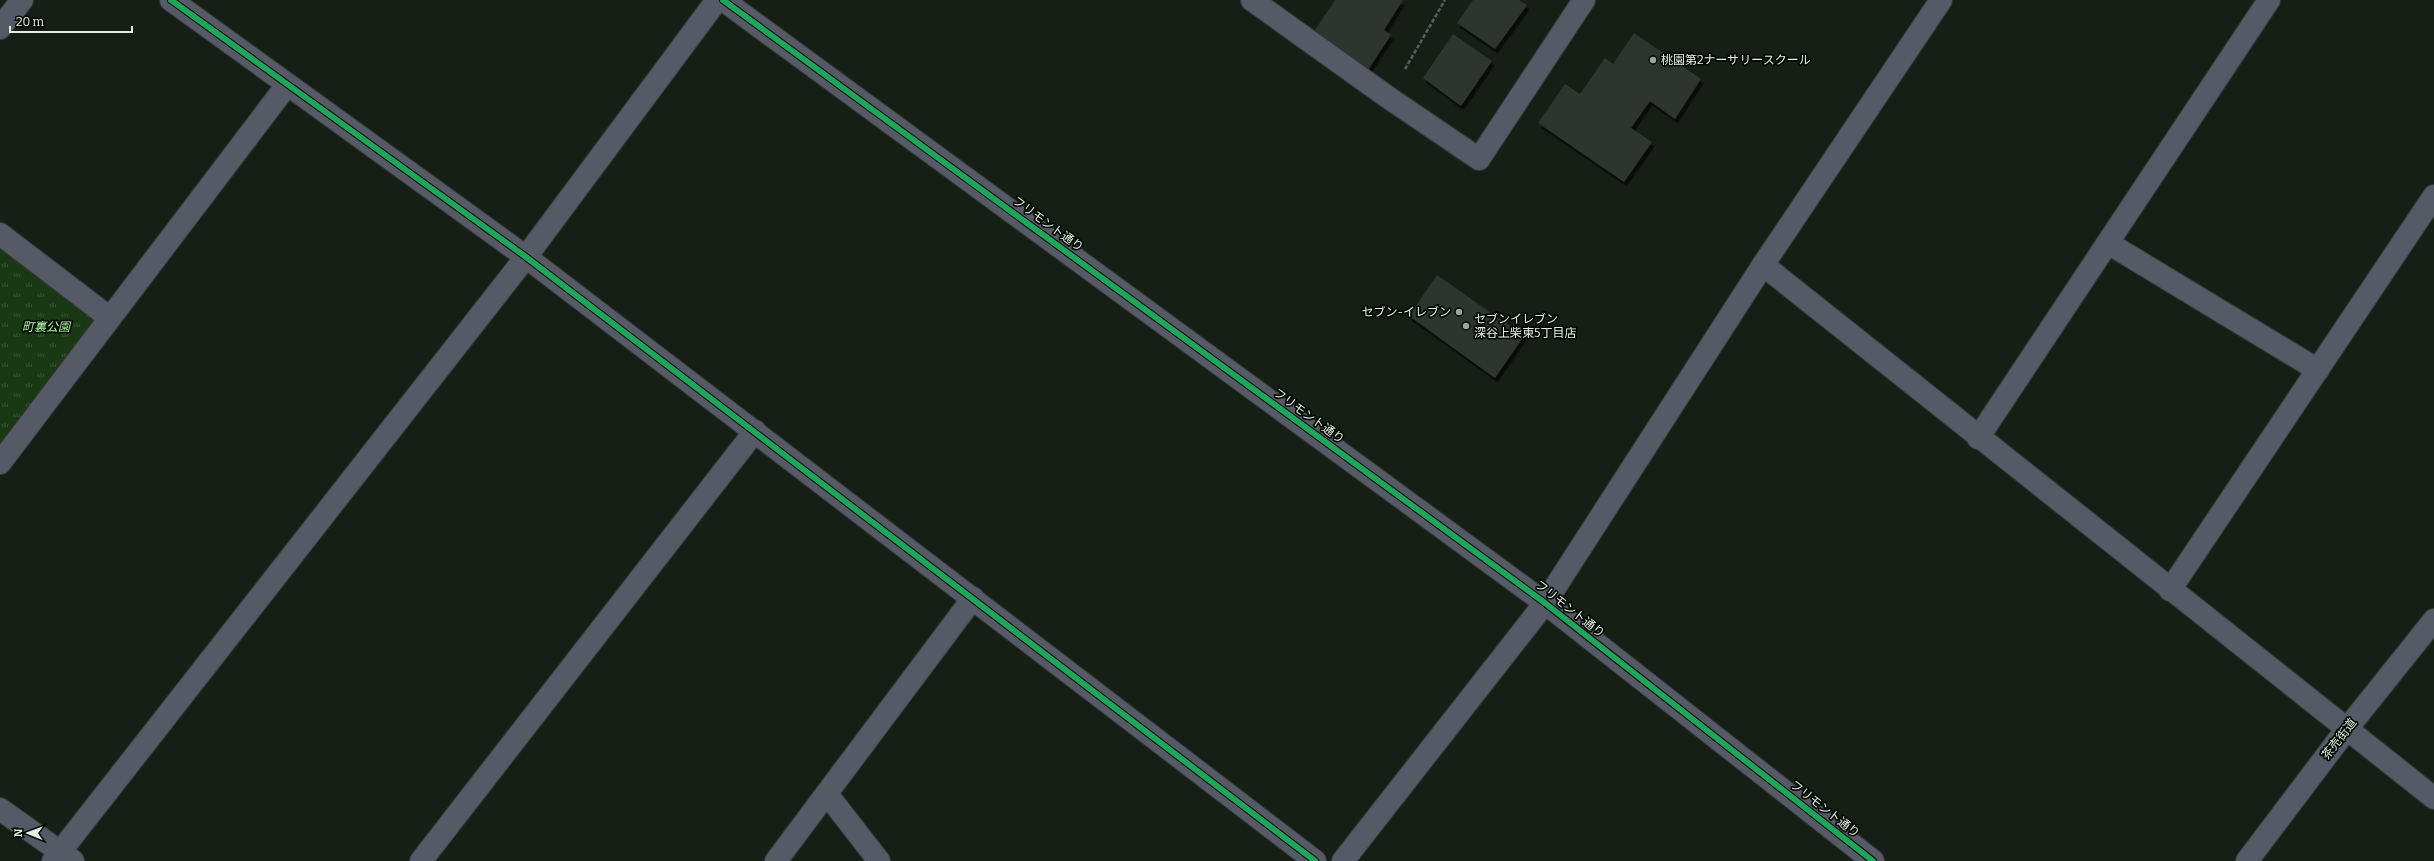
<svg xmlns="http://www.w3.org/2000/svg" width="2434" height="861" viewBox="0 0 2434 861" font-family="Bitter,'Noto Sans JP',serif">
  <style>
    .park { fill: url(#park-tufts) }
    .building { fill: #2f352e; filter: url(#shadow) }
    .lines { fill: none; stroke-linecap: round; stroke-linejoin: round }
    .minor-casing { stroke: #353a34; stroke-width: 24 }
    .tertiary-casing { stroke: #353a34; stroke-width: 24 }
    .path { stroke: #585e62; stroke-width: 2.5; stroke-dasharray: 4 2; stroke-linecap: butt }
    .minor { stroke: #555a66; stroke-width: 22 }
    .tertiary { stroke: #555a66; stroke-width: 22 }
    .cycleway-casing { stroke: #040904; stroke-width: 8 }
    .cycleway { stroke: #20a55d; stroke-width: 6 }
    .poi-dot { fill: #9ea69c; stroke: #040904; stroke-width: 1.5 }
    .labels { text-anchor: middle; stroke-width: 3.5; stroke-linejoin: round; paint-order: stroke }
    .poi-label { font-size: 12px; fill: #e6efe4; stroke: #040904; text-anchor: start }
    .street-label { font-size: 12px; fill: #e6efe4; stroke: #040904 }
    .park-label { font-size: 12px; font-style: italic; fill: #a4fa98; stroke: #040904 }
  </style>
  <defs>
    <pattern id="park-tufts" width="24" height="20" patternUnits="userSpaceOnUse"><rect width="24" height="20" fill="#193914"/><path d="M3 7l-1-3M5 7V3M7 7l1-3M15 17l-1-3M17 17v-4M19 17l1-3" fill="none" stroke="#3a5636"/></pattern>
    <filter id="shadow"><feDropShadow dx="2.5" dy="4.5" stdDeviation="0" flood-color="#0009"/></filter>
  </defs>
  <rect width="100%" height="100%" fill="#171e16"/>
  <!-- park -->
  <path class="park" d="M0,234L110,318L0,463Z"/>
  <!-- building -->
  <g class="building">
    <path d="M1335,0H1403L1384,30L1391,35L1368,70L1315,30Z"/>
    <path d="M1473,0H1519L1527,5L1495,49L1457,23Z"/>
    <path d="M1634,33L1701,79L1675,119L1650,101L1631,128L1652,142L1624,182L1538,123L1565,84L1580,94L1605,58L1613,64Z"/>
    <path d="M1453,34L1492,61L1461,106L1423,78Z"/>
    <path d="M1437,275L1524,336L1495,378L1409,316Z"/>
  </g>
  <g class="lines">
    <defs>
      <g id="minor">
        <path d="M171,0L526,257L1315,861"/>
        <path d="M1252,0L1389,98L1479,159L1584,0"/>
        <path d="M0,28L22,0"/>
        <path d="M0,234L110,318"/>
        <path d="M2108,243L2318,370"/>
        <path d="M1763,265L2434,798"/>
        <path d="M1978,438L2269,0"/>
        <path d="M0,463L287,85"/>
        <path d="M2170,590L2434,196"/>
        <path d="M827,794L879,861"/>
        <path d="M0,809L73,861"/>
        <path d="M421,861L755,431"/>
        <path d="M776,861L973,598"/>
      </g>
      <g id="tertiary">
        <path d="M723,0L1545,603L1873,861"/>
        <path d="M53,861L526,257L717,0"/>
        <path d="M1343,861L1545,603L1763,265L1941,0"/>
        <path d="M2247,861L2346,730L2434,620"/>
      </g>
    </defs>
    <!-- minor casing -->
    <use href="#minor" class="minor-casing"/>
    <!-- tertiary casing -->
    <use href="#tertiary" class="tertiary-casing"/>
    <!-- path -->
    <path class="path" d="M1405,69L1445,0"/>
    <!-- minor -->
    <use href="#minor" class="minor"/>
    <!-- tertiary -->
    <use href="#tertiary" class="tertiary"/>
    <defs>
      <g id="cycleway">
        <path d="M171,0L526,257L1315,861"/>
        <path d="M723,0L1545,603L1873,861"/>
      </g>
    </defs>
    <!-- cycleway casing -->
    <use href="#cycleway" class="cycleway-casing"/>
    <!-- cycleway -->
    <use href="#cycleway" class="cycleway"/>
  </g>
  <!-- markers -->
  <g class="poi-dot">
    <circle cx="1653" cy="60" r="4"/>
    <circle cx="1459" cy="312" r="4"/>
    <circle cx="1466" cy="326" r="4"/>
  </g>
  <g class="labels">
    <!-- poi labels -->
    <g class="poi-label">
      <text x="1661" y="64">桃園第2ナーサリースクール</text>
      <text x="1451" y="316" text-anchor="end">セブン-イレブン</text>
      <text x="1474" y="323">セブンイレブン<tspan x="1474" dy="14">深谷上柴東5丁目店</tspan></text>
    </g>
    <!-- street labels -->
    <g class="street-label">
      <text transform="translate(1048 224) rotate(36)" y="4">フリモント通り</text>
      <text transform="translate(1309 416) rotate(36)" y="4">フリモント通り</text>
      <text transform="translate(1570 609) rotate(38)" y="4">フリモント通り</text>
      <text transform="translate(2339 739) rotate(-52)" y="4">茶売街道</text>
      <text transform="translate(1825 809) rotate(38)" y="4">フリモント通り</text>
    </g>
    <!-- park labels -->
    <g class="park-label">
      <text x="46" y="331">町裏公園</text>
    </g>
  </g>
  <!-- north arrow -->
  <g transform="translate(28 833) rotate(271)" stroke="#040904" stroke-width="3" paint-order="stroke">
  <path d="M0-3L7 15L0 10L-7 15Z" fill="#e6efe4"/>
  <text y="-6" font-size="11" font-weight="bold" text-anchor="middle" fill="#e6efe4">N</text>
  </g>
  <!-- scale -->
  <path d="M10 26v6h122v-6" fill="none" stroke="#e6efe4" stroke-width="2"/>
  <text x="16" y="26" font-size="12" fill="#e6efe4" stroke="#040904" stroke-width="3" paint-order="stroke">20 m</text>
</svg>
